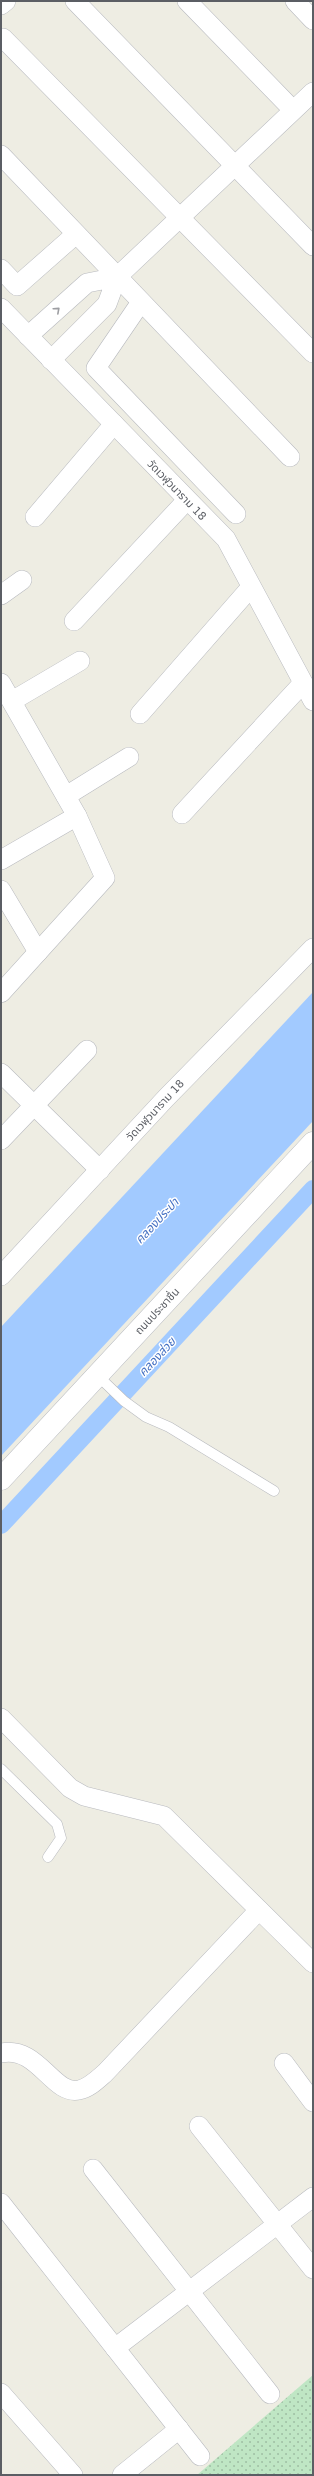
<svg xmlns="http://www.w3.org/2000/svg" width="314" height="2476" viewBox="0 0 314 2476" font-family="'DejaVu Sans','Noto Sans Thai',sans-serif">
  <style>
    .grass { fill: url(#grass-dots) }
    .water { fill: #a2caff }
    .lines { fill: none; stroke-linecap: round; stroke-linejoin: round }
    .canal { stroke: #a2caff; stroke-width: 18 }
    .lane-casing { stroke: #b8babf; stroke-width: 11 }
    .street-casing { stroke: #b8babf; stroke-width: 20 }
    .secondary-casing { stroke: #b8bbc1; stroke-width: 23 }
    .lane { stroke: #fff; stroke-width: 10 }
    .street { stroke: #fff; stroke-width: 19 }
    .secondary { stroke: #fff; stroke-width: 22 }
    .oneway { stroke: #9d9ea2 }
    .labels { text-anchor: middle; stroke-width: 3; stroke-linejoin: round; paint-order: stroke }
    .street-label { font-size: 11px; fill: #5b5e64; stroke: #fff }
    .water-label { font-size: 12px; font-style: italic; fill: #4470c3; stroke: #fff }
  </style>
  <defs>
    <pattern id="grass-dots" width="8" height="8" patternUnits="userSpaceOnUse"><rect width="8" height="8" fill="#bfe6c4"/><path d="M2 2h.1M6 6h.1" fill="none" stroke="#9ebea3" stroke-width="1.8" stroke-linecap="round"/></pattern>
  </defs>
  <rect width="100%" height="100%" fill="#eeede3"/>
  <!-- grass -->
  <path class="grass" d="M313,2375V2475H197Z"/>
  <!-- water -->
  <path class="water" d="M313,992V1121L1,1456V1327Z"/>
  <g class="lines">
    <!-- canal -->
    <path class="canal" d="M1,1525L313,1189"/>
    <defs>
      <g id="lane">
        <path d="M97,1375L124,1401L146,1417L169,1427L274,1491"/>
        <path d="M1,1769L57,1824L61,1838L48,1857"/>
      </g>
      <g id="street">
        <path d="M75,1L313,246"/>
        <path d="M187,1L293,110"/>
        <path d="M295,1L313,20"/>
        <path d="M1,5L6,1"/>
        <path d="M3,38L313,353"/>
        <path d="M1,155L290,457"/>
        <path d="M1,269L17,286L76,234"/>
        <path d="M117,277L313,92"/>
        <path d="M141,302L96,368L236,514"/>
        <path d="M1,308L226,539L313,701"/>
        <path d="M28,336L87,283L117,277L107,304L51,360"/>
        <path d="M35,517L114,424"/>
        <path d="M1,595L22,580"/>
        <path d="M74,621L187,500"/>
        <path d="M1,683L77,816L105,878L1,993"/>
        <path d="M12,701L80,661"/>
        <path d="M140,714L251,587"/>
        <path d="M66,796L129,757"/>
        <path d="M182,814L303,683"/>
        <path d="M1,860L77,816"/>
        <path d="M1,890L38,952"/>
        <path d="M1,1073L100,1170"/>
        <path d="M1,1140L87,1050"/>
        <path d="M1,1276L166,1098L313,948"/>
        <path d="M1,1718L70,1788L84,1796L164,1816L313,1963"/>
        <path d="M1,2053C38,2045 53,2096 79,2090C89,2088 97,2080 105,2073L259,1910"/>
        <path d="M284,2063L313,2102"/>
        <path d="M199,2126L313,2269"/>
        <path d="M93,2169L270,2394"/>
        <path d="M1,2203L200,2456"/>
        <path d="M115,2348L313,2197"/>
        <path d="M1,2393L73,2475"/>
        <path d="M122,2475L179,2429"/>
      </g>
      <path id="secondary" d="M1,1479L313,1143"/>
    </defs>
    <!-- lane casing -->
    <use href="#lane" class="lane-casing"/>
    <!-- street casing -->
    <use href="#street" class="street-casing"/>
    <!-- secondary casing -->
    <use href="#secondary" class="secondary-casing"/>
    <!-- lane -->
    <use href="#lane" class="lane"/>
    <!-- street -->
    <use href="#street" class="street"/>
    <!-- secondary -->
    <use href="#secondary" class="secondary"/>
  </g>
  <!-- one-way arrows -->
  <defs><path id="oneway-chevron" d="M-2-3.5L2.5 0L-2 3.5" fill="none" stroke-width="1.6" stroke-linecap="round" stroke-linejoin="round"/></defs>
  <use class="oneway" href="#oneway-chevron" transform="translate(57 310) rotate(-42)"/>
  <g class="labels">
    <!-- street labels -->
    <g class="street-label">
      <text transform="translate(177 490) rotate(46)" y="4">วัดเวฬุวนาราม 18</text>
      <text transform="translate(155 1110) rotate(-47)" y="4">วัดเวฬุวนาราม 18</text>
      <text transform="translate(157 1311) rotate(-47)" y="4">ถนนประชาชื่น</text>
    </g>
    <!-- water labels -->
    <g class="water-label">
      <text transform="translate(157 1221) rotate(-47)" y="4">คลองประปา</text>
      <text transform="translate(157 1357) rotate(-47)" y="4">คลองส่วย</text>
    </g>
  </g>
  <!-- border -->
  <rect width="314" height="2476" fill="none" stroke="#5b5e64" stroke-width="4"/>
</svg>
